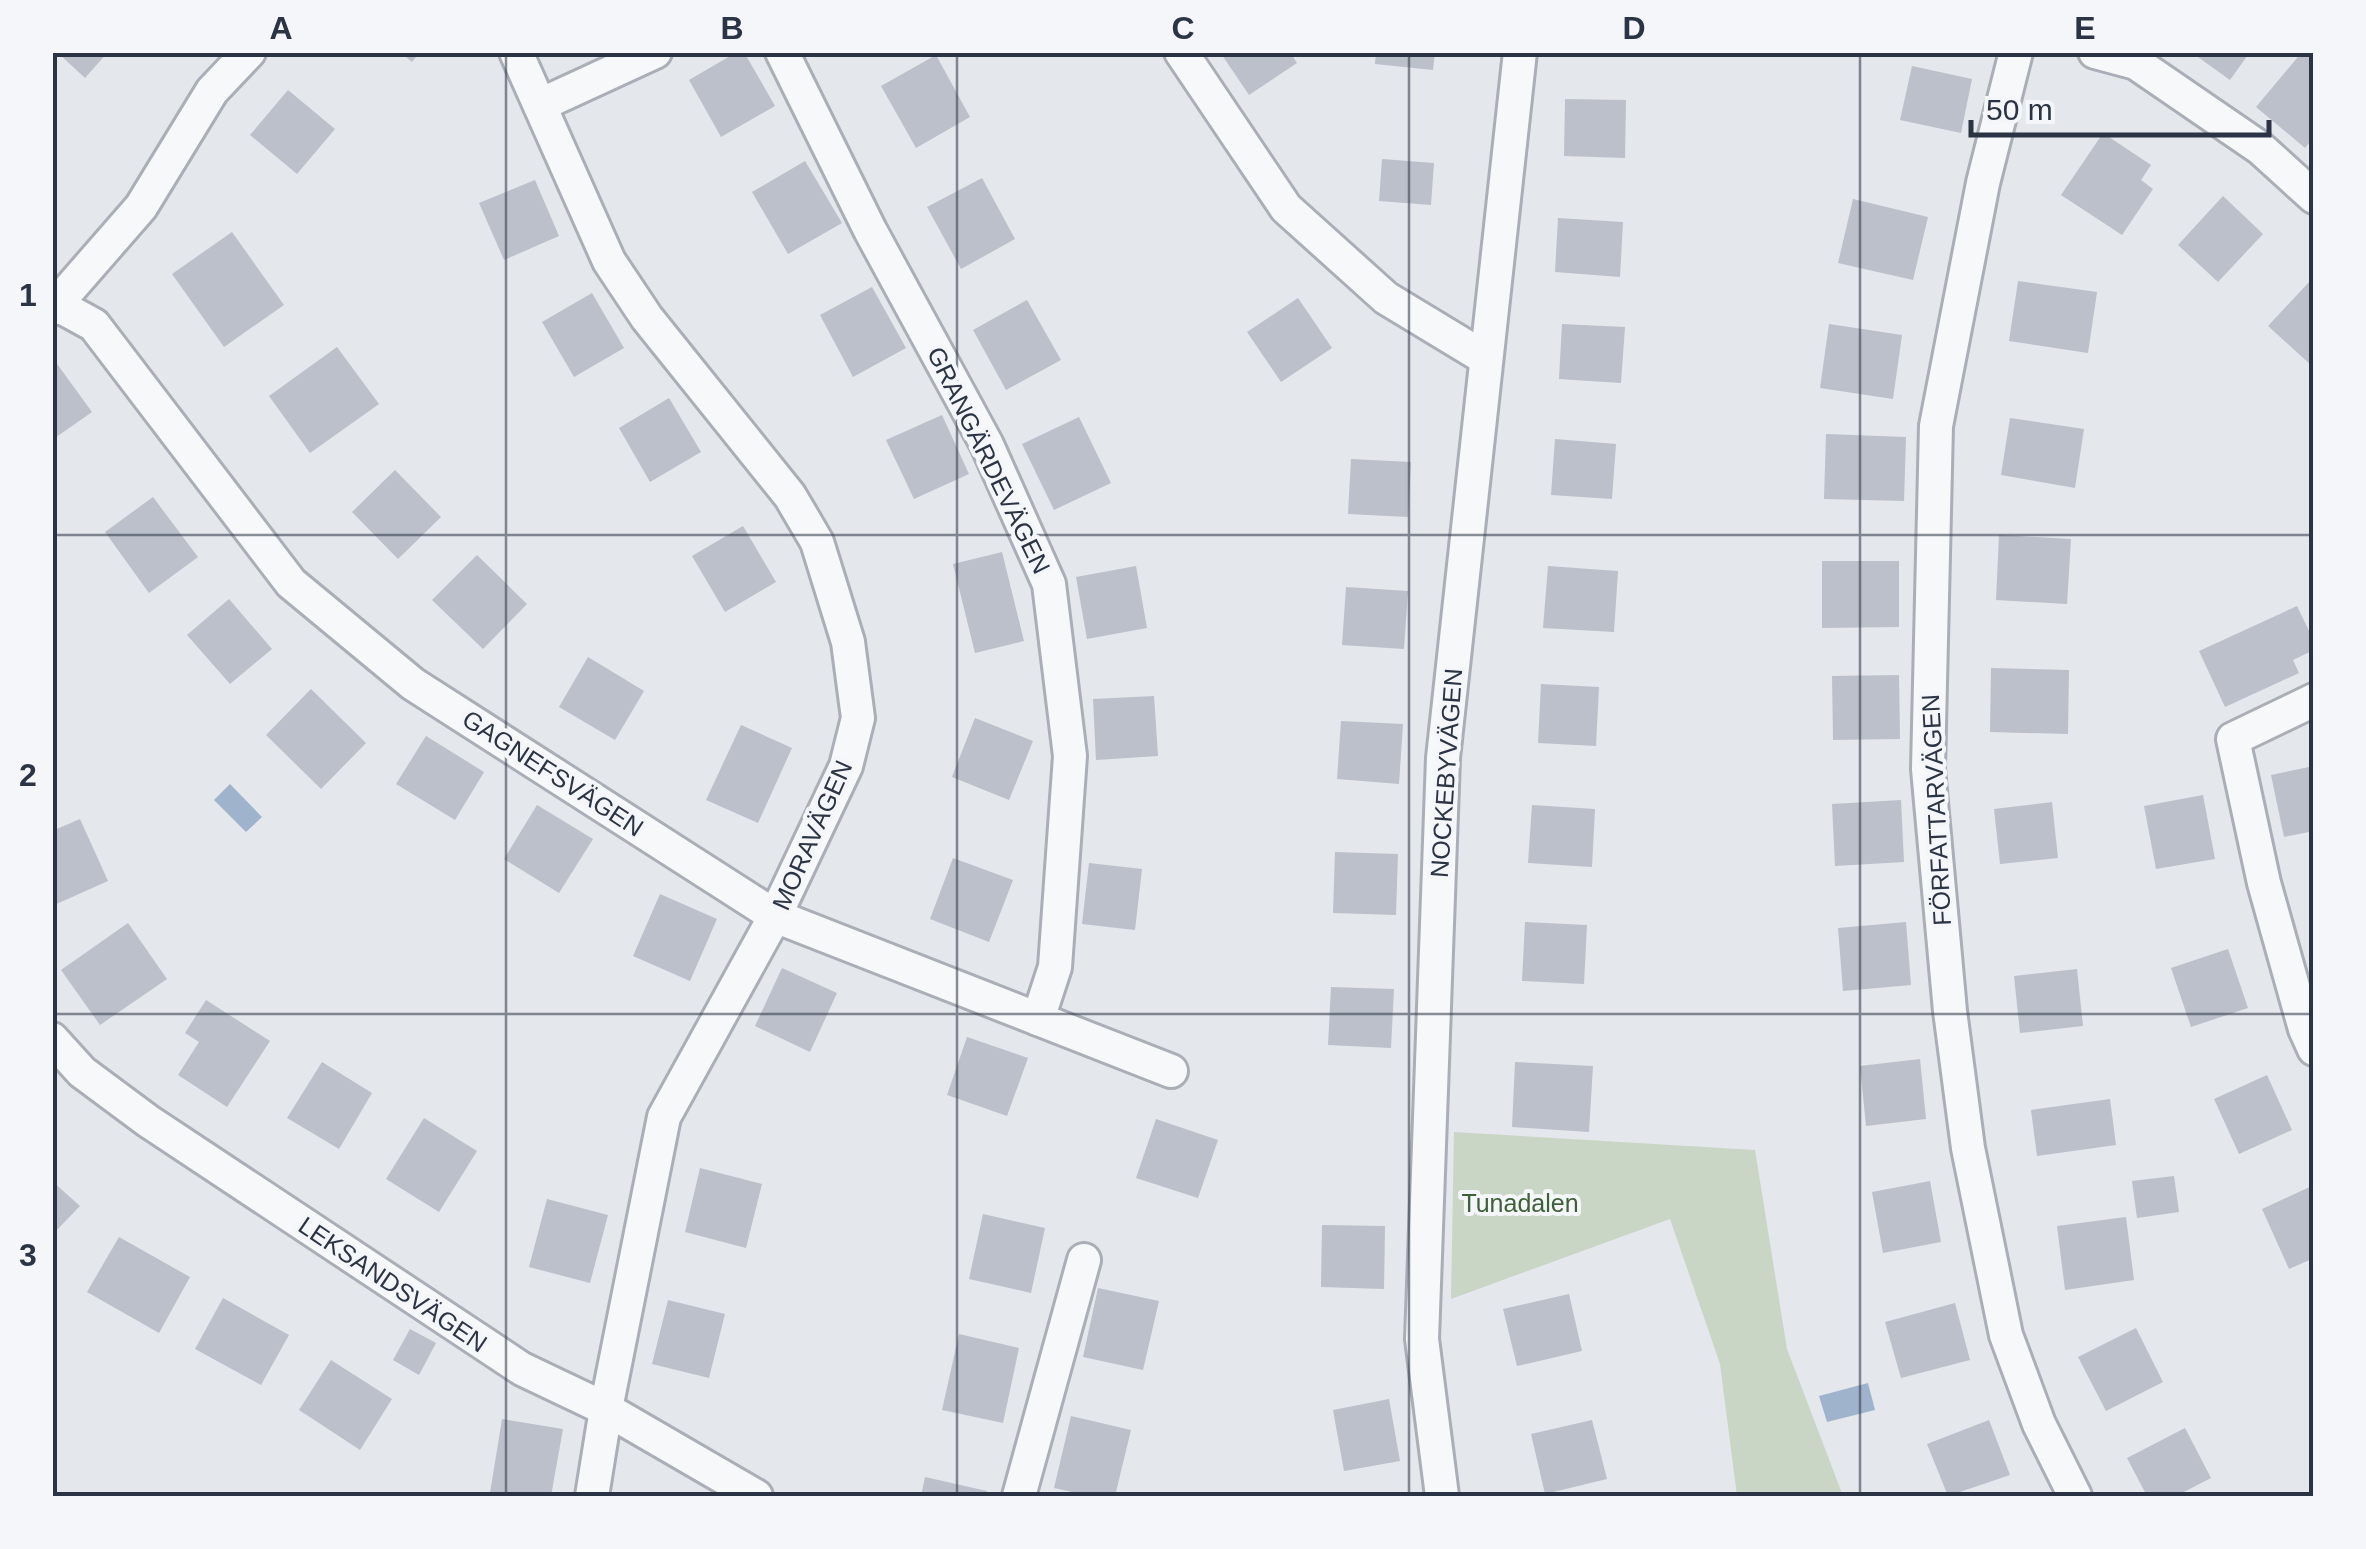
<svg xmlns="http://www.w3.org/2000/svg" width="2366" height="1549" viewBox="0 0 2366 1549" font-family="Helvetica,sans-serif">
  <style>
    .green { fill: #c9d6c5 }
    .water { fill: #9fb4cc }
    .building { fill: #bbc0ca }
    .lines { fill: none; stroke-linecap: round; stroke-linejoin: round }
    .street-casing { stroke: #a9aeb7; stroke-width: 38 }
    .street { stroke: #f7f8fa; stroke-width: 32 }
    .grid { fill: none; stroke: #2b3445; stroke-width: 2.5; stroke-opacity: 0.55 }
    .labels { text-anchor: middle; stroke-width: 8; stroke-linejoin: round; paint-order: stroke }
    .street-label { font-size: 25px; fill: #2b3445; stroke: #f4f6f9 }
    .park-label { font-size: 25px; fill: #3f6138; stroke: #f4f6f9 }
    .neatline { fill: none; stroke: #2b3445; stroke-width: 4 }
    .grid-label { font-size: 32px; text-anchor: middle; font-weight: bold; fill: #2b3445 }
  </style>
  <rect width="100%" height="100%" fill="#e4e7ec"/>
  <!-- green -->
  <path class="green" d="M1454,1132L1755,1150L1787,1349L1843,1496H1737L1720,1364L1670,1219L1451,1299Z"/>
  <!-- water -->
  <g class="water">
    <path d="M230,784L262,817L246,832L214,800Z"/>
    <path d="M1868,1383L1875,1410L1827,1422L1819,1396Z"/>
  </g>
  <!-- building -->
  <g class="building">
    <path d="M57,52H108L85,78Z"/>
    <path d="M400,52H420L412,62Z"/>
    <path d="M737,52H744L775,106L721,137L689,80Z"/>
    <path d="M1220,52H1290L1297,63L1249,95Z"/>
    <path d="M1376,52H1435L1433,70L1375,64Z"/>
    <path d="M2191,52H2250L2230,80Z"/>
    <path d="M2302,52L2314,54V137L2305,148L2256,107Z"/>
    <path d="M936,55L970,117L916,148L881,86Z"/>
    <path d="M1912,66L1972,79L1961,133L1900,120Z"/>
    <path d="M288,90L335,129L297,174L250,135Z"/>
    <path d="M1565,99L1626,100L1625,158L1564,156Z"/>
    <path d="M2103,133L2151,165L2141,180L2153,189L2122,235L2061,195Z"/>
    <path d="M1382,159L1434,163L1431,205L1379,201Z"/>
    <path d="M805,161L842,223L788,254L752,192Z"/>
    <path d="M982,178L1015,239L961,269L927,207Z"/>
    <path d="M535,180L559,236L504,260L479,203Z"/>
    <path d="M2223,196L2263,234L2218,282L2178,245Z"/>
    <path d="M1853,199L1928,217L1913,280L1838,263Z"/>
    <path d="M1558,218L1623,222L1620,277L1555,272Z"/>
    <path d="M232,232L284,305L224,347L172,274Z"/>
    <path d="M2018,281L2097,292L2088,353L2009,341Z"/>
    <path d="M2310,281L2314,284L2312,366L2268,326Z"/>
    <path d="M872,287L906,348L853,377L820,315Z"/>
    <path d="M592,293L624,348L574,377L542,322Z"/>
    <path d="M1298,298L1332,348L1281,382L1247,332Z"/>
    <path d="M1027,300L1061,360L1006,390L973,330Z"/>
    <path d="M1562,324L1625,327L1621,383L1559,379Z"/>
    <path d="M1829,324L1902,335L1893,399L1820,388Z"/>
    <path d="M337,347L379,404L310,453L269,396Z"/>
    <path d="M52,357L92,412L52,440Z"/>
    <path d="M669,398L701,452L650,482L619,428Z"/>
    <path d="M942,415L969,474L914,499L886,440Z"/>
    <path d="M1079,417L1111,483L1054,510L1022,444Z"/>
    <path d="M2010,418L2084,429L2075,488L2001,475Z"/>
    <path d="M1826,434L1906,437L1904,501L1824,499Z"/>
    <path d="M1555,439L1616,444L1612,499L1551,495Z"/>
    <path d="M1351,459L1411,462L1408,517L1348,514Z"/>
    <path d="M395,470L441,517L398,559L352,512Z"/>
    <path d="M153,497L198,557L149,593L105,532Z"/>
    <path d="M743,526L776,582L725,612L692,556Z"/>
    <path d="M1999,535L2071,539L2067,604L1996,600Z"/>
    <path d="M1002,552L1024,641L975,653L953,564Z"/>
    <path d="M477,555L527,604L483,649L432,600Z"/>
    <path d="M1822,561H1899V627L1822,628Z"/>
    <path d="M1136,566L1147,628L1087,639L1076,577Z"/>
    <path d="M1548,566L1618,571L1614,632L1543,628Z"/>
    <path d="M1346,587L1408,591L1404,649L1342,645Z"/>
    <path d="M229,599L272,649L230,684L187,635Z"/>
    <path d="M2297,606L2314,641V650L2293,660L2299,673L2225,707L2199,651Z"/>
    <path d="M588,657L644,691L615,740L559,707Z"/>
    <path d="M1991,668L2069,670L2068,734L1990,732Z"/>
    <path d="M1899,675L1900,739L1833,740L1832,676Z"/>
    <path d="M1541,684L1599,687L1596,746L1538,743Z"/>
    <path d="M311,689L366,743L321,789L266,735Z"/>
    <path d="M1154,696L1158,756L1096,760L1093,699Z"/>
    <path d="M975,718L1033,741L1009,800L952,777Z"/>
    <path d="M1341,721L1403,724L1399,784L1337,779Z"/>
    <path d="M741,725L792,748L758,823L706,800Z"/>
    <path d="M426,736L484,772L455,820L396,784Z"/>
    <path d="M2314,766V831L2284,837L2271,775Z"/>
    <path d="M2203,795L2215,859L2156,869L2144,806Z"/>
    <path d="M1901,800L1904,862L1835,866L1832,804Z"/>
    <path d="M2052,802L2058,858L2000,864L1994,809Z"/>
    <path d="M537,805L593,839L559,893L504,859Z"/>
    <path d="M1532,805L1595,809L1592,867L1528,863Z"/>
    <path d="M80,819L108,881L52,906V831Z"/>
    <path d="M1335,852L1398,854L1396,915L1333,913Z"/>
    <path d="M953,858L1013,880L989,942L930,919Z"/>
    <path d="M1089,863L1142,869L1135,930L1082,924Z"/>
    <path d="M660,894L717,919L690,981L633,956Z"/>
    <path d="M1525,922L1587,925L1584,984L1522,981Z"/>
    <path d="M1906,922L1911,985L1843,991L1838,928Z"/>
    <path d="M128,923L167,979L100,1025L61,970Z"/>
    <path d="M2228,949L2248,1008L2191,1027L2171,968Z"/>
    <path d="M782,968L837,993L810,1052L755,1026Z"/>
    <path d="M2077,969L2083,1026L2020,1033L2014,976Z"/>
    <path d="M1331,987L1394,989L1391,1048L1328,1045Z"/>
    <path d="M206,1000L270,1041L227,1107L178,1075L199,1042L185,1033Z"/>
    <path d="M967,1037L1028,1058L1007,1116L947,1095Z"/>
    <path d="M1920,1059L1926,1119L1866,1126L1860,1066Z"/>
    <path d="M322,1062L372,1093L339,1149L287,1118Z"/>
    <path d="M1515,1062L1593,1066L1589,1132L1512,1127Z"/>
    <path d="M2267,1075L2292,1130L2239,1154L2214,1099Z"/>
    <path d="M2110,1099L2116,1145L2037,1156L2031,1110Z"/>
    <path d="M424,1118L477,1151L439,1212L386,1179Z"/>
    <path d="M1156,1119L1218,1140L1198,1198L1136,1178Z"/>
    <path d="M700,1168L762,1184L746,1248L685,1232Z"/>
    <path d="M2174,1176L2179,1212L2137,1218L2132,1181Z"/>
    <path d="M52,1181L80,1206L52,1235Z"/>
    <path d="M1930,1181L1941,1242L1883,1253L1872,1192Z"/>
    <path d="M2314,1185V1258L2289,1269L2262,1209Z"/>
    <path d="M547,1199L608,1215L590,1283L529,1267Z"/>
    <path d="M983,1214L1045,1228L1031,1293L969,1279Z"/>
    <path d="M2126,1217L2134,1280L2065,1290L2057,1226Z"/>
    <path d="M1322,1225L1385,1226L1384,1289L1321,1287Z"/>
    <path d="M119,1237L190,1277L159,1333L87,1292Z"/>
    <path d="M1098,1288L1159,1301L1143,1370L1083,1357Z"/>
    <path d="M1569,1294L1582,1351L1517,1366L1503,1309Z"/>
    <path d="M223,1298L289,1335L261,1385L195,1349Z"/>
    <path d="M668,1300L725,1314L709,1378L652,1364Z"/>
    <path d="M1955,1303L1970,1360L1901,1378L1885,1322Z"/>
    <path d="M2136,1328L2163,1382L2106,1411L2078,1357Z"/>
    <path d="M410,1329L436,1343L419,1375L393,1360Z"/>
    <path d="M959,1334L1019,1348L1003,1423L942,1410Z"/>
    <path d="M331,1360L392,1399L360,1450L299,1410Z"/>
    <path d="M1389,1399L1400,1461L1344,1471L1333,1410Z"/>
    <path d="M1071,1416L1131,1430L1115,1496H1090L1054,1488Z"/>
    <path d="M502,1419L563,1429L551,1496L490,1493Z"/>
    <path d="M1592,1420L1607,1479L1545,1494L1531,1434Z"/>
    <path d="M1989,1420L2010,1475L1948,1496L1927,1444Z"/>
    <path d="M2185,1428L2211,1478L2176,1496H2147L2127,1458Z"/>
    <path d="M925,1477L987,1491L986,1496H921Z"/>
  </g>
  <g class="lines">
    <defs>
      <g id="street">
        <path d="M516,52L609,261L647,318L790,496L817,542L848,642L858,718L846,766L775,916L664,1117L606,1409L592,1496"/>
        <path d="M782,52L870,230L987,445L1049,584L1070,756L1055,967L1038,1019"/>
        <path d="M1181,52L1286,208L1386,298L1485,358"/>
        <path d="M2016,52L1983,183L1936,426L1928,769L1950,1011L1968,1148L2006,1335L2039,1424L2075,1496"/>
        <path d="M2095,52L2136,63L2260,148L2314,197"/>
        <path d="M540,105L655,52"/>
        <path d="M52,302L94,325L291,583L413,684L775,916L1171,1071"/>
        <path d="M52,309L141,207L212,91L249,52"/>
        <path d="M2314,700L2233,739L2264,883L2305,1029L2314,1049"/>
        <path d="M52,1039L82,1072L148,1121L522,1369L606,1409L756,1496"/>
        <path d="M1019,1496L1084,1260"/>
        <path d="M1442,1496L1422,1339L1443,758L1520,52"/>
      </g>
    </defs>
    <!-- street casing -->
    <use href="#street" class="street-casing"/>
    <!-- street -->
    <use href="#street" class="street"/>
  </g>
  <!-- grid -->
  <path class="grid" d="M506,52V1496M957,52V1496M1409,52V1496M1860,52V1496M52,535H2314M52,1014H2314"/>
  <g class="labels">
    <!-- street labels -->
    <g class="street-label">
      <text transform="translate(989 460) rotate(64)" y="9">GRANGÄRDEVÄGEN</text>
      <text transform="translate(553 773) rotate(33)" y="9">GAGNEFSVÄGEN</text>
      <text transform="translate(1446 773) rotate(-86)" y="9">NOCKEBYVÄGEN</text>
      <text transform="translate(1936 810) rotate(-93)" y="9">FÖRFATTARVÄGEN</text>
      <text transform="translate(812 835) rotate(-66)" y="9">MORAVÄGEN</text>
      <text transform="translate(393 1284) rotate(34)" y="9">LEKSANDSVÄGEN</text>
    </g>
    <!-- park labels -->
    <g class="park-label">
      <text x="1520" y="1212">Tunadalen</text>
    </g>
  </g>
  <!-- border -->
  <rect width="2366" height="1549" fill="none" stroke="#f4f6f9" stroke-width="110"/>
  <!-- scale -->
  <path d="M1971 120v15h298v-15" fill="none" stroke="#2b3445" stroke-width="5"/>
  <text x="1986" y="120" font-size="30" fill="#2b3445" stroke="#f4f6f9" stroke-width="8" paint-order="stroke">50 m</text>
  <rect x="55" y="55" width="2256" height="1439" class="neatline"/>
  <g class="grid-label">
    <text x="281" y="39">A</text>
    <text x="732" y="39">B</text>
    <text x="1183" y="39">C</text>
    <text x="1634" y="39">D</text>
    <text x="2085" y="39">E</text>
    <text x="28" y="306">1</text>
    <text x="28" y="786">2</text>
    <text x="28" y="1266">3</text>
  </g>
</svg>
